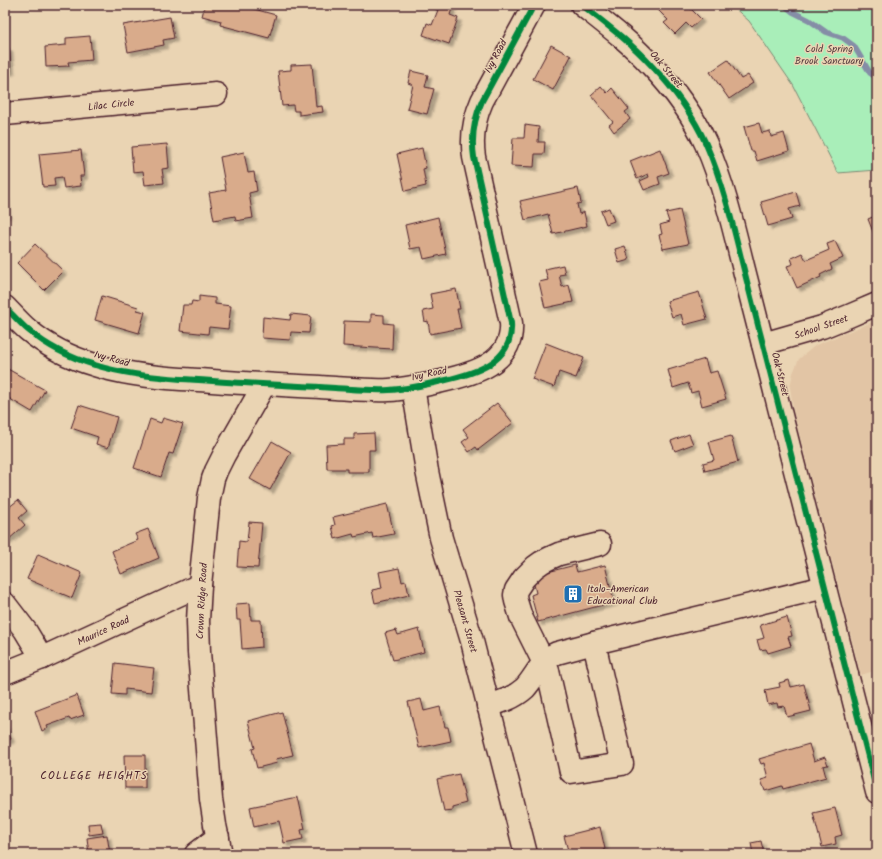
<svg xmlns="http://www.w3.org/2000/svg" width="882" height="859" viewBox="0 0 882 859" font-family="Kalam,sans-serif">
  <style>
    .built { fill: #e2c5a5 }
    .green { fill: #a9eeb9; stroke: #7a8672 }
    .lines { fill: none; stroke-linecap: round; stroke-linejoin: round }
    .stream { stroke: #858da6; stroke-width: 5.5 }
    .building { fill: #d9ab8b; stroke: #4a1f2b; filter: url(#shadow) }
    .minor-casing { stroke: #4a1f2b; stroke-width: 25 }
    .minor { stroke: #ead4b3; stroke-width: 22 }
    .cycleway-casing { stroke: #ead4b3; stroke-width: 8 }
    .cycleway { stroke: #00873e; stroke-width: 6 }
    .labels { text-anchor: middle; stroke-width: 3; stroke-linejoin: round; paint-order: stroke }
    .park-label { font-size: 10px; fill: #583e40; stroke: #ead4b3 }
    .street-label { font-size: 10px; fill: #4a1f2b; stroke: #ead4b3 }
    .poi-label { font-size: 10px; fill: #4a1f2b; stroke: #ead4b3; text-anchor: start }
    .neighbourhood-label { font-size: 11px; letter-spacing: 1px; fill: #4a1f2b; stroke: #ead4b3 }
  </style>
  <defs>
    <filter id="shadow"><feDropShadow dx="3.5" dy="3.5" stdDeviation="1" flood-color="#0004"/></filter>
  </defs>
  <rect width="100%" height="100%" fill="#ead4b3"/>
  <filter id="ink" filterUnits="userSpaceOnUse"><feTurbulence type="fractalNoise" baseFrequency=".025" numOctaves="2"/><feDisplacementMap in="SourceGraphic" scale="8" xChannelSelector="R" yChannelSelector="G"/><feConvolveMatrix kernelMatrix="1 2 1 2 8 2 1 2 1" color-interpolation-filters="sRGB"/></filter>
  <g filter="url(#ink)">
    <!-- built -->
    <path class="built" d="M877,320V670L861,675L794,413L790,387L793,373L799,359L816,345Z"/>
    <!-- green -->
    <path class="green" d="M731,5H871L877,8V170L838,173L793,85L749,21Z"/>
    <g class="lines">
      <!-- stream -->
      <path class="stream" d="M784,5L793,12L809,20L826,32L843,38L854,46L870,73L877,78"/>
    </g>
    <!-- building -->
    <g class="building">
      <path d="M205,5H239L276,15L269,38L220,25L221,21L202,16Z"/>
      <path d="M434,5H453L450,15L458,18L449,44L423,35L427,23L432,25L438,10L433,8Z"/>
      <path d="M662,5H687L701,19L691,28L686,23L675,34L664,23L668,20L658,10Z"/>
      <path d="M170,17L174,38L163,40L164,45L128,52L123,25Z"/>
      <path d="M90,36L92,60L68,62L69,66L46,67L45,47L66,45V38Z"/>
      <path d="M551,45L571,56L553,90L533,79Z"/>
      <path d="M9,48L11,71L5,72V49Z"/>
      <path d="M728,60L741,79L748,75L753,83L729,99L710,72Z"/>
      <path d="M312,64L316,107L322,106L323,112L299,115V111H294L293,105L282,106L278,71L291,70V65Z"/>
      <path d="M411,71L428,75L425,87L434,89L427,114L407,109L413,85L408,83Z"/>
      <path d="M601,86L607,93L612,88L629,109L625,112L630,119L614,132L609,125L613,122L591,95Z"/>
      <path d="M759,123L762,133L770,131L771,137L784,133L789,151L757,161L754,151H751L744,127Z"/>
      <path d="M525,125L539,127L538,142H545L544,154H535L534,167L511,166L513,138H524Z"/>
      <path d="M167,144L169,168L162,169L164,183L145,185L143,171L133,172L131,147Z"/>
      <path d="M422,148L426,168L423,169L426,186L405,191L397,154Z"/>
      <path d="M660,149L669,173L658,177L660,184L644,190L640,181L649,177L648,174L637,179L630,161Z"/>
      <path d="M81,150L84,176H80L81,186L64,188L62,177L54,178L55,186L43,187L39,154Z"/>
      <path d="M244,152L248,173L254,172L257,191L249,193L253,218L236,221L235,216L214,220L209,193L226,190L220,157Z"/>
      <path d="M578,188L581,203L577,204L579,214L584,212L587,226L553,234L548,214L525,220L520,201Z"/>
      <path d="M796,192L800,206L789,209L792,219L768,226L761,202Z"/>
      <path d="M5,196L7,215H5Z"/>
      <path d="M609,208L614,221L606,224L601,211Z"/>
      <path d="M680,210L688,244L663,249L659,235L662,234L660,225L669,222L666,213Z"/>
      <path d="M877,215V242L868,219Z"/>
      <path d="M438,217L446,254L424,259L421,247L410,249L405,225Z"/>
      <path d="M835,241L843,258L830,264L832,269L820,275L821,277L797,288L787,266L793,264L791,258L802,253L806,260L829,250L827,244Z"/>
      <path d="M35,244L63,271L44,290L17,263Z"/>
      <path d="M625,246L629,260L619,263L615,249Z"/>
      <path d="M563,265L565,274L559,275L562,287L569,285L573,302L545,308L539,282L548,280L545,269Z"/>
      <path d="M456,289L460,309H457L461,328L430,334L428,321L425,322L423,311L433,309L430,294Z"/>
      <path d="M699,292L707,319L684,325L681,314L672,317L667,301Z"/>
      <path d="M102,296L138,307L137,310L145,312L139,333L95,320Z"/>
      <path d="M199,296L215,298V304L231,306L228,329L209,327L208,334L180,331L183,305H191L192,301L199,302Z"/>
      <path d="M291,314L311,316L309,333L291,332L290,340L262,338L263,317L290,320Z"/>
      <path d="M371,314L384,315V323L393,324L392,349L343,346L344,321L371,322Z"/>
      <path d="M546,343L584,358L576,378L559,372L554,387L532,379Z"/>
      <path d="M705,359L709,373L717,371L726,399L702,406L698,391L691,393L688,383L673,388L668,370Z"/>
      <path d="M6,368L45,390L32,412L5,396L6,392H5V371Z"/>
      <path d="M497,403L513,423L478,450L476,447L469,452L462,442L469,437L463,429Z"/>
      <path d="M79,405L117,417L108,448L96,444L98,437L71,428Z"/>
      <path d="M163,418L183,424L173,454L169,453L161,477L134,468L150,419L161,423Z"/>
      <path d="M374,433L375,450H369V472H347V469H327L326,445L344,444V439H354V434Z"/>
      <path d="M689,434L693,444L675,451L671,441Z"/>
      <path d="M731,436L738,462L705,471L703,463L714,460L709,442Z"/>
      <path d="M272,441L291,452L270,490L250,479Z"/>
      <path d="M18,500L27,511L19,518L25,525L7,541L5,538V504L8,508Z"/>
      <path d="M387,504L394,534L373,538L372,533L354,537L353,534L335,539L332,526L335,525L333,517Z"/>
      <path d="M249,522L262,523L258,568L237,567L239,541L247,542Z"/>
      <path d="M148,529L159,558L121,574L112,551L138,540L135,534Z"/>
      <path d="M38,554L82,573L72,598L27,579Z"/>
      <path d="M575,565L577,572L605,565L614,602L538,622L531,595L536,593L532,576Z"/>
      <path d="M399,568L402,582L406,581L409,595L375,603L372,590L382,588L379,572Z"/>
      <path d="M250,603L251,620H261L262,647L242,649L240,620H237L236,604Z"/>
      <path d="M787,617L792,636L788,637L791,646L768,653L766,649L760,650L757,640L764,638L760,625Z"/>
      <path d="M419,629L424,652L393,660L385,633L396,630L398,635Z"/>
      <path d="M115,663L154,668L151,692L125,689V695L112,694Z"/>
      <path d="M789,680L791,687L804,684L811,711L787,717L784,706L778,707L777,703L768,705L765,690L780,687L779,683Z"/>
      <path d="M77,695L84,715L70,720L69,718L47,726L48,728L42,731L35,711Z"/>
      <path d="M421,699L424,711L440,707L445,727H448L451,741L419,748L408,702Z"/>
      <path d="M282,712L293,755L276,759L277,763L257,768L252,749L255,748L248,721Z"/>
      <path d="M5,725L11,739L5,742Z"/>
      <path d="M809,744L814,761L825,757L828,765L823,766L826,777L783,789L782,786L765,791L761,780L768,778L764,763L761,764L759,759Z"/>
      <path d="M124,755H145V788H125Z"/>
      <path d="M459,774L466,803L452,807V810L444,811L437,779Z"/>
      <path d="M298,797L305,829L301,830L303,839L284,843L279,821L254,827L250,807Z"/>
      <path d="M835,808L842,835L835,837L836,844L822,847L813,813Z"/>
      <path d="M101,823L103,833L89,835L88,824Z"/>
      <path d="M600,827L605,849L603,850L604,854H569L564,836Z"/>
      <path d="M107,835L110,854H89L87,838Z"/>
      <path d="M761,841L764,854H753L751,843Z"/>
    </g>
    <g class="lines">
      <defs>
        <g id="minor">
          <path d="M582,5C606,24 630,42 651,65C673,88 693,115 706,144C723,183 733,225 743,266L877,792"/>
          <path d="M5,114L216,94"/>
          <path d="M5,307C13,315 20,323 28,330C47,346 71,358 95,365C123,374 152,377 181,379C202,380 223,382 244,383C274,385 304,386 335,388C352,389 371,391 389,390C407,389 425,385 442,381C473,374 514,363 511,323L474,157C471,137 474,119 482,101L534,5"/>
          <path d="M763,344L822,327L849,316L877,304"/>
          <path d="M413,387L427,471L441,538L472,641L526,854"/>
          <path d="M5,604L25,630L42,658"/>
          <path d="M594,643L622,764L571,772L548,671L521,617L516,601L515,595L516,590L524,578L535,567L542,562L550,558L559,554L600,544"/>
          <path d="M5,673L42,658L200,585"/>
          <path d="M488,706C501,702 514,698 525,688C536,676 541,660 557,653L594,643L825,587"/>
          <path d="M196,854L218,837"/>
          <path d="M221,854L215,825L211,799L199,652L198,621L200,585L209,498L213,479L216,471L224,455L264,385"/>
        </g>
      </defs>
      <!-- minor casing -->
      <use href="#minor" class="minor-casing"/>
      <!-- minor -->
      <use href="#minor" class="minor"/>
      <defs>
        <g id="cycleway">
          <path d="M582,5C606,24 630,42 651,65C673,88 693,115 706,144C723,183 733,225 743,266L877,792"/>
          <path d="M5,307C13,315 20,323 28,330C47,346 71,358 95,365C123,374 152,377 181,379C202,380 223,382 244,383C274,385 304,386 335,388C352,389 371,391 389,390C407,389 425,385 442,381C473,374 514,363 511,323L474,157C471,137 474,119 482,101L534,5"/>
        </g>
      </defs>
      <!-- cycleway casing -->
      <use href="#cycleway" class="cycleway-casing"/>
      <!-- cycleway -->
      <use href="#cycleway" class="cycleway"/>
    </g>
  </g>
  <!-- icons -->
  <defs>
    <symbol id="building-square" viewBox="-11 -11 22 22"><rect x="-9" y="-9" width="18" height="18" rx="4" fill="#1f6fb2" stroke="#ead4b3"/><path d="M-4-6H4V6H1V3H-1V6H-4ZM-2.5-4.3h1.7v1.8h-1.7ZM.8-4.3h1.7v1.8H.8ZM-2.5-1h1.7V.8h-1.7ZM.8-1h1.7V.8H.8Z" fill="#fff"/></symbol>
  </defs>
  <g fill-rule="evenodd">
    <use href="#building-square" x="562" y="583" width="22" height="22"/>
  </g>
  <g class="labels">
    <!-- park labels -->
    <g class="park-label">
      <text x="829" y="52">Cold Spring<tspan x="829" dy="12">Brook Sanctuary</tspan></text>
    </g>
    <!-- street labels -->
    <g class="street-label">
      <text transform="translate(495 56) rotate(-62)" y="4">Ivy Road</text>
      <text transform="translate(667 69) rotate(50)" y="4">Oak Street</text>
      <text transform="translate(111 104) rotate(-6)" y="4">Lilac Circle</text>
      <text transform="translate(821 326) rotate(-19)" y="4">School Street</text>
      <text transform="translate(112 358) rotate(15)" y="4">Ivy Road</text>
      <text transform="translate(429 373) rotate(-12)" y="4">Ivy Road</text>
      <text transform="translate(781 374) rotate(76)" y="4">Oak Street</text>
      <text transform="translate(201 601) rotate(-87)" y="4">Crown Ridge Road</text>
      <text transform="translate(466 621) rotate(74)" y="4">Pleasant Street</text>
      <text transform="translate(103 630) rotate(-25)" y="4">Maurice Road</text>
    </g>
    <!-- poi labels -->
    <g class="poi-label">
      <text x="587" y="592">Italo-American<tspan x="587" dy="12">Educational Club</tspan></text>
    </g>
    <!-- neighbourhood labels -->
    <g class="neighbourhood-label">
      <text x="94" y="779">COLLEGE HEIGHTS</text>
    </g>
  </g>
  <!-- margin -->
  <rect width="882" height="859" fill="none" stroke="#ead4b3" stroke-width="20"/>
  <rect x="10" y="10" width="862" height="839" fill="none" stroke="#4a1f2b" stroke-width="1.5" filter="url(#ink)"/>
</svg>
